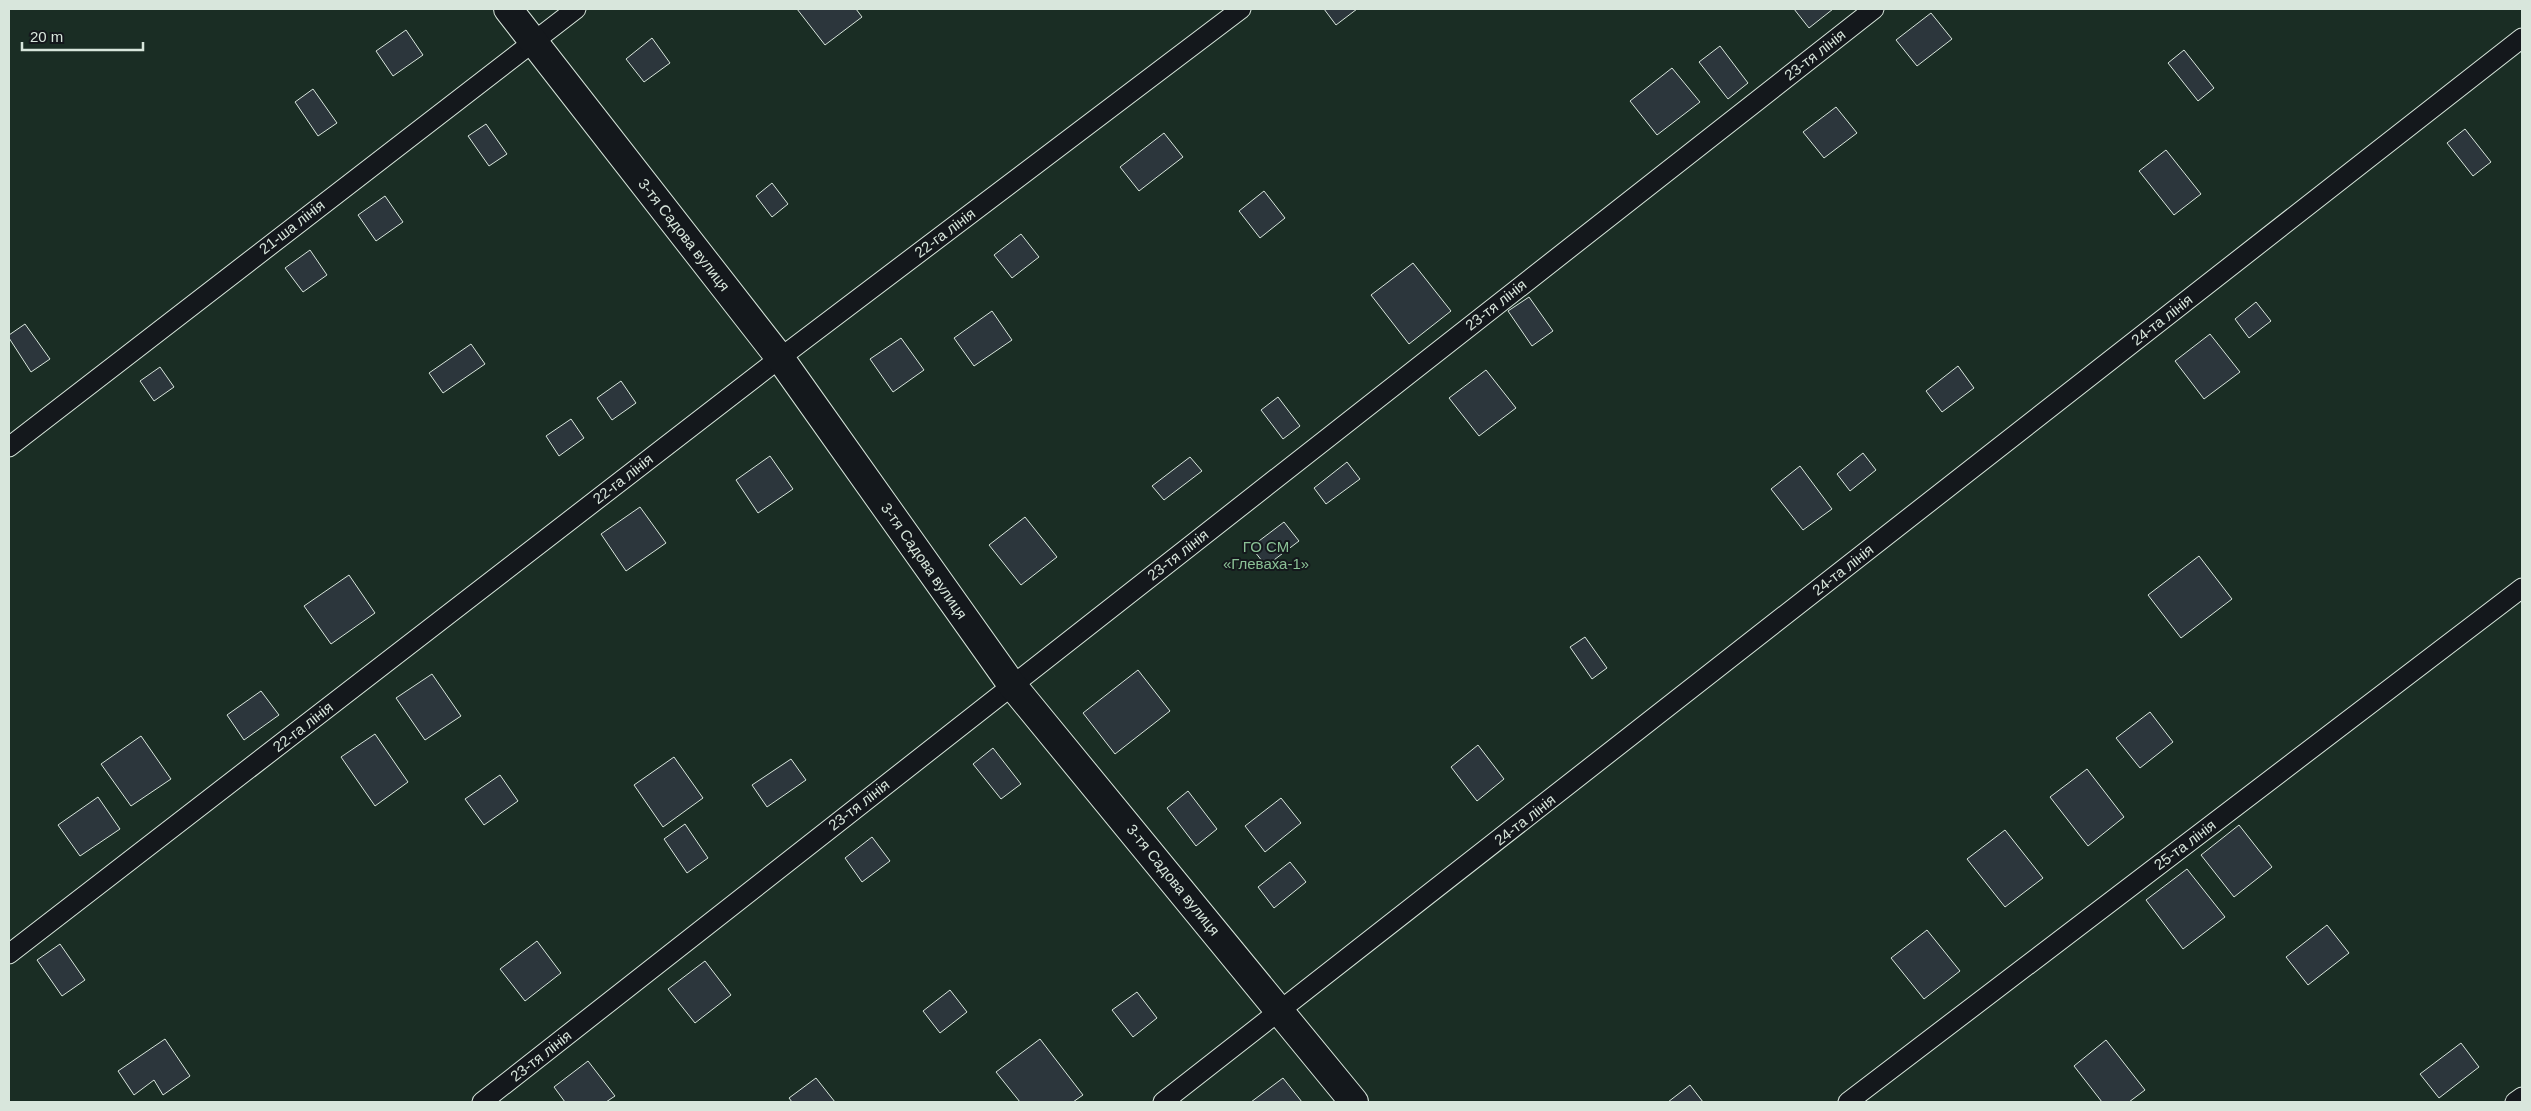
<svg xmlns="http://www.w3.org/2000/svg" width="2531" height="1111" viewBox="0 0 2531 1111" font-family="Helvetica,sans-serif">
  <style>
    .green { fill: #1a2d24; stroke: #939e99 }
    .building { fill: #2c363c; stroke: #d8e6dc }
    .lines { fill: none; stroke-linecap: round; stroke-linejoin: round }
    .lane-casing { stroke: #d8e6dc; stroke-width: 21 }
    .street-casing { stroke: #d8e6dc; stroke-width: 30 }
    .lane { stroke: #14181c; stroke-width: 19 }
    .street { stroke: #14181c; stroke-width: 28 }
    .labels { text-anchor: middle; stroke-width: 4; stroke-linejoin: round; paint-order: stroke }
    .street-label { font-size: 15px; fill: #d8e6dc; stroke: #14181c }
    .park-label { font-size: 15px; fill: #8ac095; stroke: #14181c }
  </style>
  <rect width="100%" height="100%" fill="#14181c"/>
  <!-- green -->
  <rect class="green" x="9" y="9" width="2513" height="1093"/>
  <!-- building -->
  <g class="building">
    <path d="M797,9H856L862,17L825,45Z"/>
    <path d="M1324,9H1357L1336,25Z"/>
    <path d="M1794,9H1833L1809,28Z"/>
    <path d="M1931,13L1952,39L1917,66L1896,40Z"/>
    <path d="M406,30L423,55L393,76L376,51Z"/>
    <path d="M652,38L670,63L644,82L626,59Z"/>
    <path d="M1720,46L1748,83L1728,99L1699,62Z"/>
    <path d="M2184,50L2214,88L2198,101L2168,63Z"/>
    <path d="M1672,68L1700,102L1657,135L1630,101Z"/>
    <path d="M313,89L337,123L318,136L295,102Z"/>
    <path d="M1836,107L1857,133L1824,158L1803,132Z"/>
    <path d="M486,124L507,154L489,166L468,136Z"/>
    <path d="M2465,129L2491,162L2473,176L2447,143Z"/>
    <path d="M1164,133L1183,157L1139,191L1120,167Z"/>
    <path d="M2166,150L2201,194L2174,215L2139,171Z"/>
    <path d="M772,183L788,204L772,217L756,196Z"/>
    <path d="M1264,191L1285,218L1260,238L1239,211Z"/>
    <path d="M385,196L403,222L376,241L358,215Z"/>
    <path d="M1021,234L1039,257L1012,278L994,255Z"/>
    <path d="M310,250L327,275L303,292L285,268Z"/>
    <path d="M1413,263L1451,311L1409,344L1371,295Z"/>
    <path d="M1529,297L1553,331L1532,346L1508,311Z"/>
    <path d="M2256,302L2271,321L2249,338L2235,319Z"/>
    <path d="M992,311L1012,340L974,366L954,338Z"/>
    <path d="M25,324L50,359L31,372L9,338V335Z"/>
    <path d="M2210,334L2240,372L2204,399L2175,361Z"/>
    <path d="M901,338L924,370L893,392L870,359Z"/>
    <path d="M471,344L485,364L443,393L429,373Z"/>
    <path d="M1958,366L1974,388L1942,412L1926,391Z"/>
    <path d="M160,367L174,387L154,401L140,381Z"/>
    <path d="M1486,370L1516,408L1479,436L1449,398Z"/>
    <path d="M621,381L636,403L612,420L597,398Z"/>
    <path d="M1278,397L1300,426L1283,439L1261,410Z"/>
    <path d="M571,419L584,438L559,456L546,436Z"/>
    <path d="M1863,453L1876,470L1850,491L1837,474Z"/>
    <path d="M770,456L793,489L758,513L736,480Z"/>
    <path d="M1190,457L1202,471L1164,500L1152,486Z"/>
    <path d="M1347,462L1360,479L1326,504L1314,488Z"/>
    <path d="M1800,466L1832,509L1803,530L1771,489Z"/>
    <path d="M640,507L666,543L626,571L601,534Z"/>
    <path d="M1025,517L1057,557L1021,585L989,545Z"/>
    <path d="M1284,522L1299,541L1266,566L1251,547Z"/>
    <path d="M2199,556L2232,599L2181,638L2148,595Z"/>
    <path d="M349,575L375,613L331,644L304,606Z"/>
    <path d="M1585,637L1607,668L1592,679L1570,647Z"/>
    <path d="M1138,670L1170,711L1115,754L1083,713Z"/>
    <path d="M432,674L461,716L425,740L396,698Z"/>
    <path d="M261,691L279,715L244,740L227,715Z"/>
    <path d="M2150,712L2173,742L2140,768L2116,738Z"/>
    <path d="M375,734L408,782L375,806L341,757Z"/>
    <path d="M141,736L171,779L131,806L101,764Z"/>
    <path d="M1478,745L1504,779L1477,801L1451,767Z"/>
    <path d="M993,748L1021,784L1001,799L973,764Z"/>
    <path d="M674,757L703,798L663,827L634,785Z"/>
    <path d="M791,759L806,780L767,807L752,785Z"/>
    <path d="M2087,769L2124,817L2088,846L2050,797Z"/>
    <path d="M500,775L518,801L484,825L465,799Z"/>
    <path d="M1188,791L1217,829L1196,846L1167,808Z"/>
    <path d="M98,797L120,829L80,856L58,825Z"/>
    <path d="M1281,798L1301,823L1265,852L1245,826Z"/>
    <path d="M685,824L708,858L687,873L664,839Z"/>
    <path d="M2239,825L2272,867L2234,897L2201,855Z"/>
    <path d="M2005,830L2043,878L2005,907L1967,859Z"/>
    <path d="M872,837L890,861L862,882L845,858Z"/>
    <path d="M1290,862L1306,882L1274,908L1258,887Z"/>
    <path d="M2187,869L2225,917L2183,949L2146,900Z"/>
    <path d="M2327,925L2349,953L2308,985L2286,957Z"/>
    <path d="M1927,930L1960,971L1924,999L1891,958Z"/>
    <path d="M537,941L561,973L525,1001L500,969Z"/>
    <path d="M60,944L85,980L62,996L37,960Z"/>
    <path d="M705,961L731,995L695,1023L668,989Z"/>
    <path d="M950,990L967,1012L940,1033L923,1011Z"/>
    <path d="M1137,992L1157,1018L1133,1037L1112,1010Z"/>
    <path d="M165,1039L190,1076L163,1095L154,1080L134,1095L118,1071Z"/>
    <path d="M1040,1039L1083,1095L1073,1102H1020L996,1072Z"/>
    <path d="M2106,1040L2145,1090L2129,1102H2102L2074,1066Z"/>
    <path d="M2461,1043L2479,1067L2439,1098L2420,1074Z"/>
    <path d="M588,1061L615,1096L606,1102H565L554,1087Z"/>
    <path d="M816,1078L835,1102H792L789,1098Z"/>
    <path d="M1283,1078L1302,1102H1251Z"/>
    <path d="M1690,1085L1703,1102H1668Z"/>
  </g>
  <g class="lines">
    <defs>
      <g id="lane">
        <path d="M9,447L576,9"/>
        <path d="M9,954L780,358L1241,9"/>
        <path d="M482,1102L1874,9"/>
        <path d="M1163,1102L2522,38"/>
        <path d="M1848,1102L2522,588"/>
        <path d="M2515,1102L2522,1097"/>
      </g>
      <path id="street" d="M508,9L780,358L1012,685L1354,1102"/>
    </defs>
    <!-- lane casing -->
    <use href="#lane" class="lane-casing"/>
    <!-- street casing -->
    <use href="#street" class="street-casing"/>
    <!-- lane -->
    <use href="#lane" class="lane"/>
    <!-- street -->
    <use href="#street" class="street"/>
  </g>
  <g class="labels">
    <!-- street labels -->
    <g class="street-label">
      <text transform="translate(1815 55) rotate(-38)" y="5">23-тя лінія</text>
      <text transform="translate(292 227) rotate(-38)" y="5">21-ша лінія</text>
      <text transform="translate(945 233) rotate(-37)" y="5">22-га лінія</text>
      <text transform="translate(684 235) rotate(52)" y="5">3-тя Садова вулиця</text>
      <text transform="translate(1496 305) rotate(-38)" y="5">23-тя лінія</text>
      <text transform="translate(2162 320) rotate(-38)" y="5">24-та лінія</text>
      <text transform="translate(623 479) rotate(-38)" y="5">22-га лінія</text>
      <text transform="translate(1178 555) rotate(-38)" y="5">23-тя лінія</text>
      <text transform="translate(924 561) rotate(55)" y="5">3-тя Садова вулиця</text>
      <text transform="translate(1843 570) rotate(-38)" y="5">24-та лінія</text>
      <text transform="translate(303 727) rotate(-38)" y="5">22-га лінія</text>
      <text transform="translate(859 805) rotate(-38)" y="5">23-тя лінія</text>
      <text transform="translate(1525 820) rotate(-38)" y="5">24-та лінія</text>
      <text transform="translate(2185 845) rotate(-37)" y="5">25-та лінія</text>
      <text transform="translate(1173 880) rotate(51)" y="5">3-тя Садова вулиця</text>
      <text transform="translate(541 1056) rotate(-38)" y="5">23-тя лінія</text>
    </g>
    <!-- park labels -->
    <g class="park-label">
      <text x="1266" y="552">ГО СМ<tspan x="1266" dy="17">«Глеваха-1»</tspan></text>
    </g>
  </g>
  <!-- border -->
  <rect width="2531" height="1111" fill="none" stroke="#d8e6dc" stroke-width="20"/>
  <!-- scale -->
  <path d="M22 42v8h121v-8" fill="none" stroke="#d8e6dc" stroke-width="2.5"/>
  <text x="30" y="42" font-size="15" fill="#d8e6dc" stroke="#14181c" stroke-width="4" paint-order="stroke">20 m</text>
</svg>
